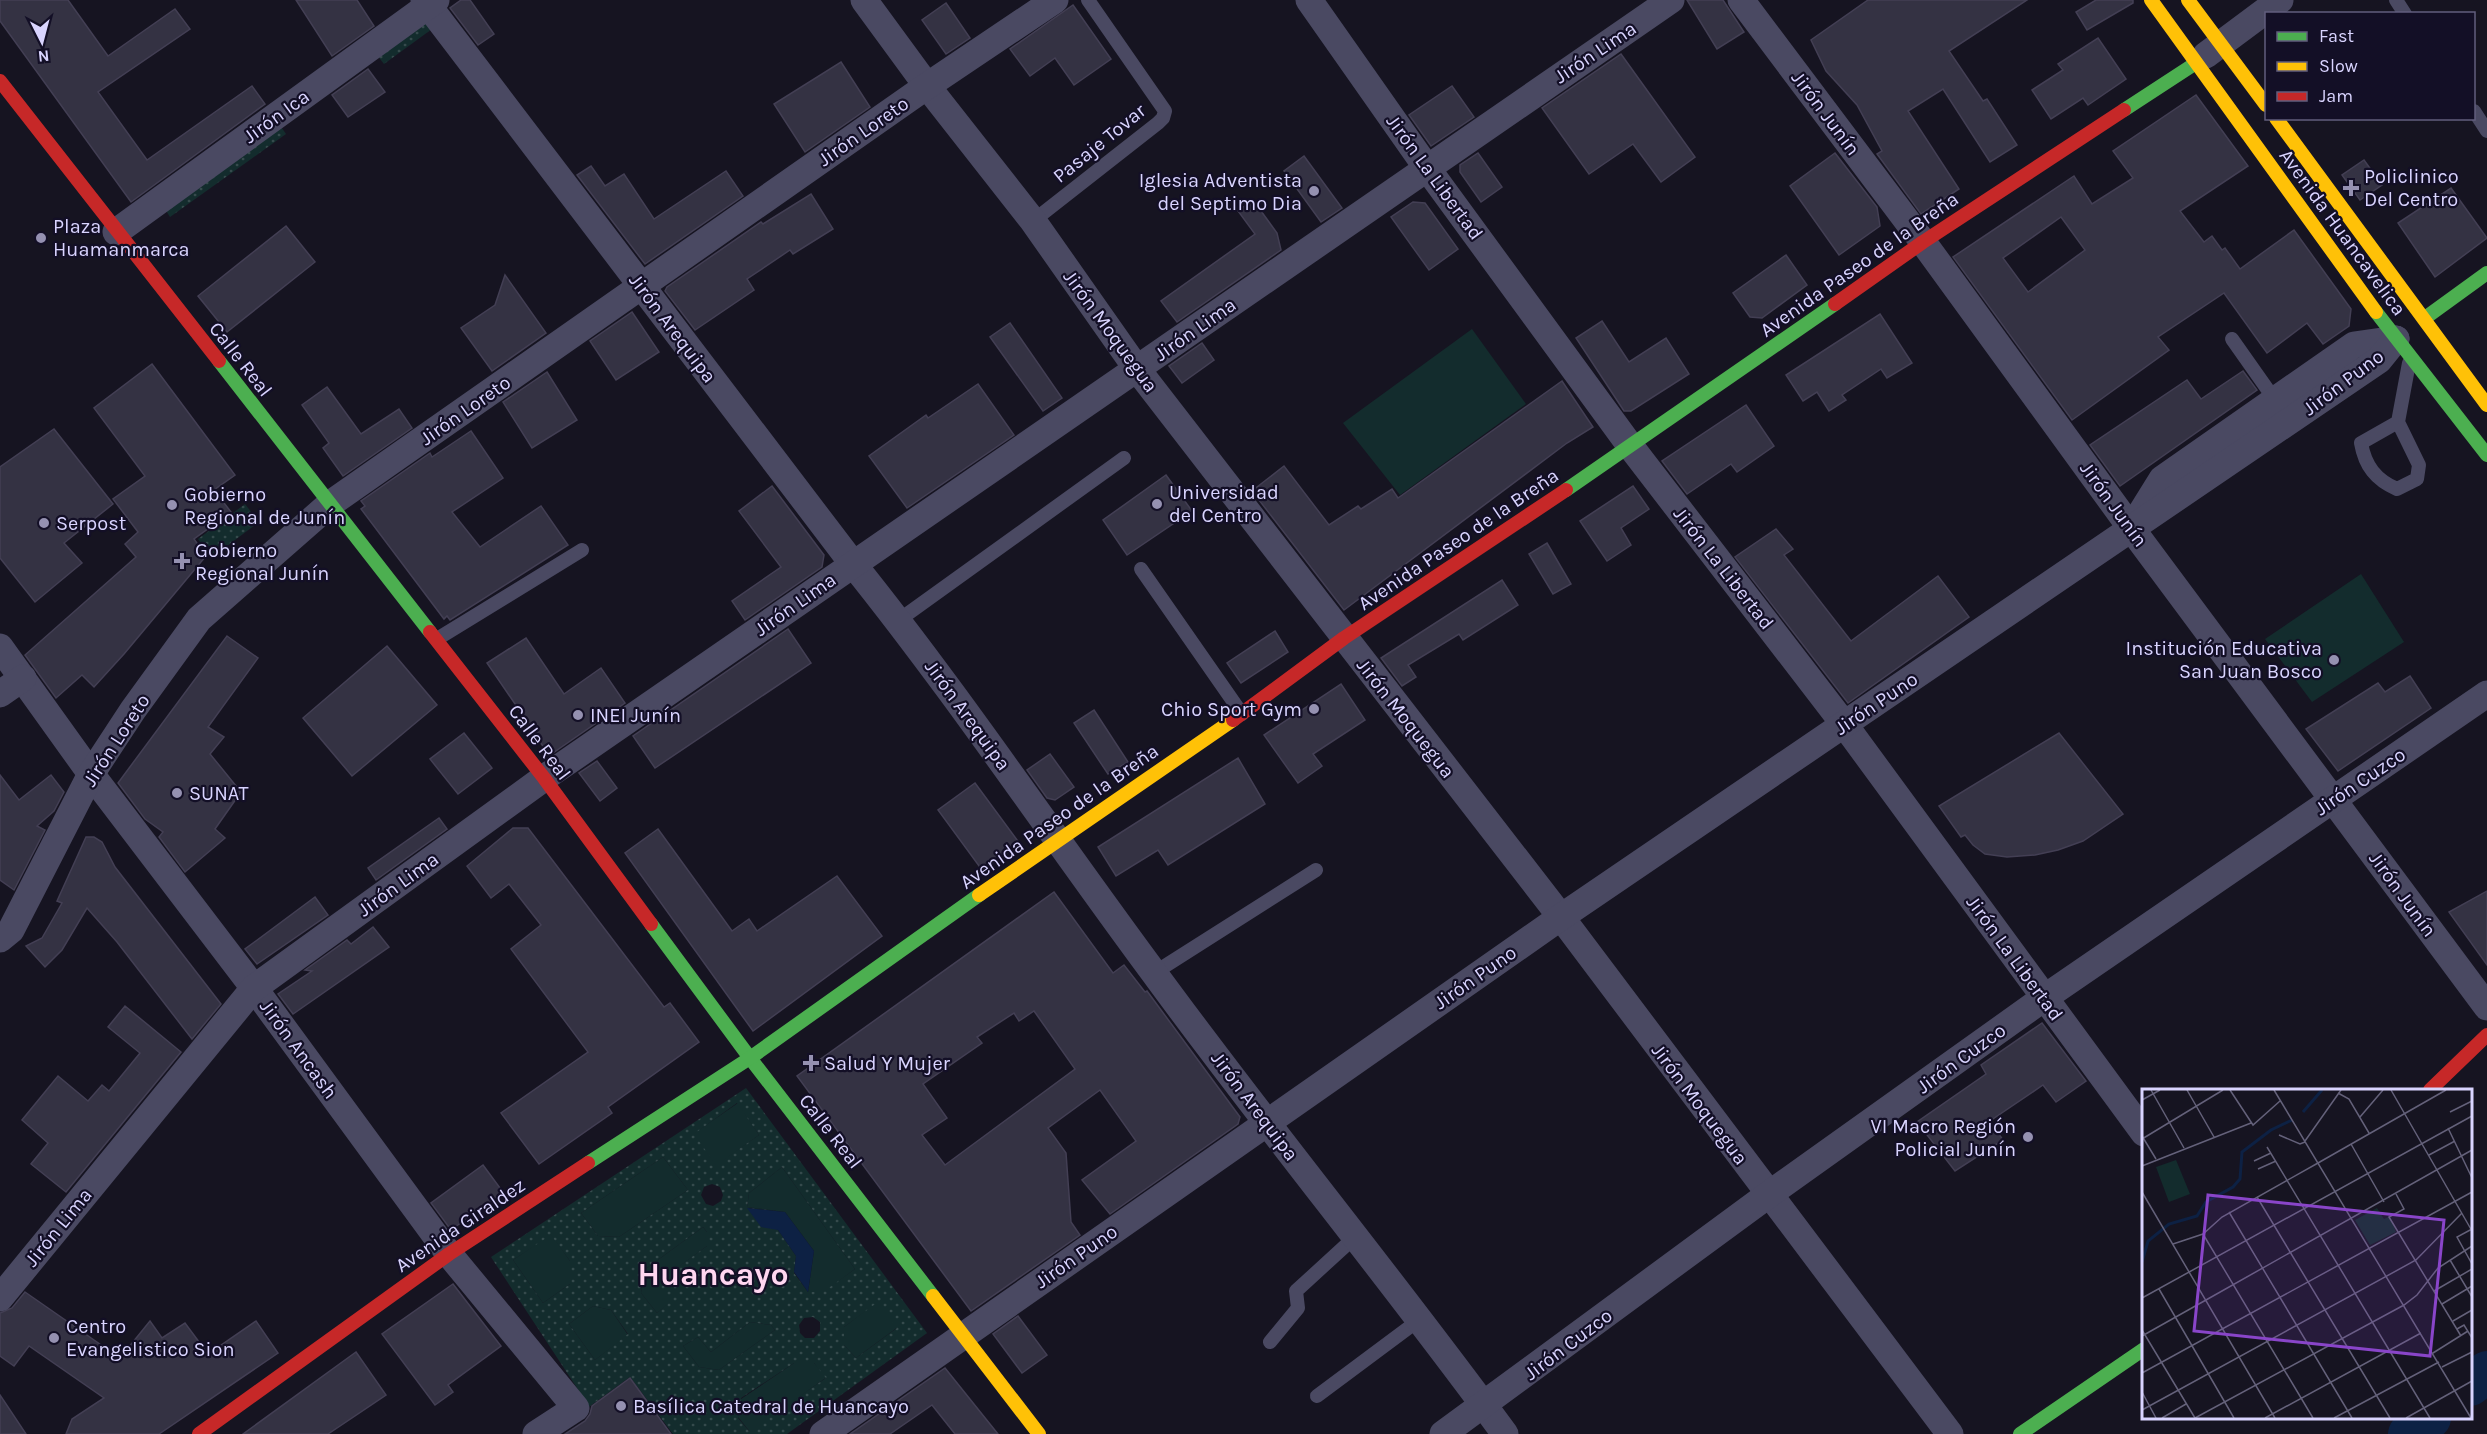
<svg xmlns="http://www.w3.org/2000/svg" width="2487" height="1434" viewBox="0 0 2487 1434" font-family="Karla,sans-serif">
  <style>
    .grass { fill: #132c2d }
    .park { fill: url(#park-dots); fill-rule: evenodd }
    .water { fill: #0d2144 }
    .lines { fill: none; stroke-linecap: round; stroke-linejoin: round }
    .river { stroke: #0d2144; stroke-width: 42 }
    .building { fill: #343243; stroke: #433f54; stroke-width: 1.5; fill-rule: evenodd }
    .lane { stroke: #4a4962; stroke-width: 14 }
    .street { stroke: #4a4962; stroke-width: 27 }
    .fast { stroke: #4caf50; stroke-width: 14 }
    .slow { stroke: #ffc107; stroke-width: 14 }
    .jam { stroke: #c62828; stroke-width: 14 }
    .poi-dot { fill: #9591b1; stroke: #130f26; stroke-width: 2 }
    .labels { text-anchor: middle; stroke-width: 4.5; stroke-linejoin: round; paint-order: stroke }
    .street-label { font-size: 20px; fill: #d9d4ff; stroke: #130f26 }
    .poi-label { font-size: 20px; fill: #d9d4ff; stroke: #130f26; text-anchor: start }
    .town-label { font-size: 32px; font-weight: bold; fill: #ffd6f0; stroke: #130f26 }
    .inset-river { fill: none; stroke: #0d2144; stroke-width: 3 }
    .inset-road { fill: none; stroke: #64617a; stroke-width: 1.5 }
    .view { fill: #8945c9; fill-opacity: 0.15; stroke: #8945c9; stroke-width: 3 }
    .inset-edge { fill: none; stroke: #d9d4ff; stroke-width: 3 }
  </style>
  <defs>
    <pattern id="park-dots" width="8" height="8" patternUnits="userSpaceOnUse" patternTransform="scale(1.5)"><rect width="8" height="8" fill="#132c2d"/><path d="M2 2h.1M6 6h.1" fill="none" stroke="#354a4c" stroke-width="1.8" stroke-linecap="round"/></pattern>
  </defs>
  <rect width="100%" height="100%" fill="#161421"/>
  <!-- grass -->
  <g class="grass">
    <path d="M1472,329L1526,404L1400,495L1343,423Z"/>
    <path d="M2361,574L2404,642L2312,702L2265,639Z"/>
    <path d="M738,1103L759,1135L716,1166L693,1134Z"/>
    <path d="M663,1157L688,1190L619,1237L598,1236L581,1213Z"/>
    <path d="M782,1167L855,1269L823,1293L808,1292L814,1251L785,1212L747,1207L749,1193Z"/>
    <path d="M703,1227L707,1232V1246L657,1283L672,1301L657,1313L641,1293L644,1270Z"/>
    <path d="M551,1234L570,1261V1284L543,1303L513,1260Z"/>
    <path d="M878,1301L898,1327L856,1358L844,1345V1327Z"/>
    <path d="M593,1306L611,1310L628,1335L595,1360L569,1324Z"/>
    <path d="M750,1322L771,1325L775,1330L719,1370L699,1367L683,1346L698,1337L711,1352Z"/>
    <path d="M794,1363H814L827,1377L750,1432L738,1417L741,1399Z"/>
  </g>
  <!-- park -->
  <g class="park">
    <path d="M421,15L432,29L384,64L373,50Z"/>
    <path d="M277,121L286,134L170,217L162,204Z"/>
    <path d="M245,504L259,522L211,558L198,539Z"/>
    <path d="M746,1088L927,1333L787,1434H673L630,1377L575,1417L581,1394L491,1257ZM737,1103L759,1135L716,1165L694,1134ZM663,1157L688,1190L619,1237L598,1236L581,1213ZM782,1167L855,1269L823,1292H808L794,1273L796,1256L778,1230L748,1208L785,1212L747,1207L749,1193ZM712,1184L720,1187L723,1195L721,1201L713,1206L706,1204L701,1195L704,1187ZM703,1227L707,1232V1246L656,1283L671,1301L657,1313L641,1293L644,1270ZM551,1235L570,1261V1284L543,1303L513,1260ZM878,1302L897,1328L856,1358L844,1345V1327ZM593,1306L611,1310L628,1334L595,1360L569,1324ZM813,1317L820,1322V1331L814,1338H805L800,1333L799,1325L804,1318ZM750,1322L771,1325L775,1330L719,1370L699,1367L683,1346L698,1337L711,1352ZM794,1363H814L826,1378L749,1431L738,1418L741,1398Z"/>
  </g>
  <!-- water -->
  <path class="water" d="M747,1208L785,1212L814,1251L808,1292L794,1272L796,1256L778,1230L761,1227Z"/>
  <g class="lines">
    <!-- river -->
    <g class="river">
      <path d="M2470,1385L2487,1372"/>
      <path d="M2409,1434L2430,1418"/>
    </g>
  </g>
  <!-- building -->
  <g class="building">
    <path d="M0,0H68L108,56L175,9L190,29L98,92L147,160L252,86L265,104L131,202L0,21Z"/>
    <path d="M296,0H357L374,26L332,56Z"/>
    <path d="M461,0H470L494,34L478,45L450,8Z"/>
    <path d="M1687,0H1723L1744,32L1717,49Z"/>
    <path d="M1868,0H2027L1949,51L1983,101L1987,99L2017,145L1990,162L1943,89L1908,111L1959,189L1921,214L1877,154L1882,151L1857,105L1826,71L1811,40Z"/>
    <path d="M2096,0H2133V3L2087,30L2076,12Z"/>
    <path d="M946,3L970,38L946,54L922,20Z"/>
    <path d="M1073,5L1111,59L1074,85L1055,58L1030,76L1010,49Z"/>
    <path d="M2098,38L2126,79L2088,105L2083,98L2051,119L2032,90L2063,70L2058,64Z"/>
    <path d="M1621,54L1695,157L1661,182L1633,144L1589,174L1542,108Z"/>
    <path d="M841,62L870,107L805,152L774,104Z"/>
    <path d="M368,69L385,92L348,117L332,95Z"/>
    <path d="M1452,86L1474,117L1431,146L1409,115Z"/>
    <path d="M2196,95L2248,166L2180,211L2204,242L2212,236L2222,250L2225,248L2240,269L2294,230L2351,309L2349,326L2323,344L2307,323L2267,353L2224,293L2158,337L2169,350L2072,420L1953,257L2074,176L2092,204L2133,178L2113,151ZM2061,217L2085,250L2028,292L2003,258Z"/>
    <path d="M1478,153L1502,187L1481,202L1460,172V165Z"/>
    <path d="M1835,153L1877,207L1880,226L1839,255L1790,186Z"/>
    <path d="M1304,156L1342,208L1321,222L1284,171Z"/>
    <path d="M2364,160L2382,185L2360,200L2342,175Z"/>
    <path d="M591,166L605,186L624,174L654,219L726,171L743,196L645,264L577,175Z"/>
    <path d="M2451,188L2487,238L2435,277L2398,223Z"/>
    <path d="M811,194L833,229L793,254L790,250L747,279L754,290L695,330L665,291L667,287L761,222L763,224Z"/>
    <path d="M1253,200L1277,233L1281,250L1177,322L1161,301L1255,234L1238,211Z"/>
    <path d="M1413,202L1425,203L1458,249L1429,270L1391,217Z"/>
    <path d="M286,226L315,262L227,332L198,296Z"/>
    <path d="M1786,255L1807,285L1762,318L1750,317L1733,293Z"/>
    <path d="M505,275L546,333L492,371L461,328L495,305Z"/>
    <path d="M632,312L659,352L616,380L590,341Z"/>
    <path d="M1880,314L1912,363L1887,378L1881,369L1842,395L1846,400L1829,411L1817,392L1803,401L1786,375Z"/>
    <path d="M1602,321L1629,362L1666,338L1689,374L1631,411H1624L1576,338Z"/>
    <path d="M1010,323L1062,398L1043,411L990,337Z"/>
    <path d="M1202,343L1214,360L1182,383L1169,366Z"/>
    <path d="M152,364L235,475L214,490L231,512L194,539L206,556L124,654L94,687L82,675L56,698L25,655L136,557L125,544L138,532L113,499L145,476L94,408Z"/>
    <path d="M2243,371L2257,390L2120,486L2090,445L2187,380L2201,399Z"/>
    <path d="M547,372L577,420L532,448L503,402Z"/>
    <path d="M1562,381L1593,427L1567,443L1344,610L1252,491L1284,466L1329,525L1358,506L1361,509L1392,489L1398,498Z"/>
    <path d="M978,384L1014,435L907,508L869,456L926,415L928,418Z"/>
    <path d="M327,387L361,434L399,409L412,428L343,476L323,448L329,443L302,405Z"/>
    <path d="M1746,405L1774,446L1737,472L1731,464L1687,494L1662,461Z"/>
    <path d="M54,429L113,504L64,543L82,563L35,602L0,558V467Z"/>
    <path d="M471,431L503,478L452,512L480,547L541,506L568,545L450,620L447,616L444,619L361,509L365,506L361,501L430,453L432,457Z"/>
    <path d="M1166,475L1192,511L1127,555L1103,520Z"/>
    <path d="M772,486L824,555L822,567L745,620L732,601L781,567L739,511Z"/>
    <path d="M1633,486L1649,509L1621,528L1631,545L1607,561L1580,521Z"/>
    <path d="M1776,529L1793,549L1784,555L1851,641L1938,576L1969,617L1848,703L1735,557Z"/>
    <path d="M1547,543L1571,584L1553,594L1529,554Z"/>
    <path d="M1502,580L1518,605L1463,640L1459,634L1408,665L1416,677L1402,686L1381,658Z"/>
    <path d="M788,629L811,663L655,768L633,736Z"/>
    <path d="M1275,631L1288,652L1241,683L1227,663Z"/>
    <path d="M227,636L258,658L208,727L224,737L210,754L241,792L215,829L225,838L185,872L159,837L163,832L145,819L118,783Z"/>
    <path d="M526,638L564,694L601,668L625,703L550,755L524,722L526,720L487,663Z"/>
    <path d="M387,646L437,705L352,776L303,718Z"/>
    <path d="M2410,676L2431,708L2338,771L2306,729L2378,683L2385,692Z"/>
    <path d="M1341,684L1365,720L1313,754L1322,766L1298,783L1264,735Z"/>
    <path d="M1094,710L1128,762L1108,774L1074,723Z"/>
    <path d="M464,733L492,768L458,794L430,759Z"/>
    <path d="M2059,733L2123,814L2083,841L2058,850L2035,855L2007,857L1985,854L1973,845L1965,835L1961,837L1939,806Z"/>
    <path d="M1050,754L1074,787L1055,800L1047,798L1027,770Z"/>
    <path d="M1238,758L1265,804L1168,865L1158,850L1116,876L1098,847Z"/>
    <path d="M597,761L617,788L600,801L579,773Z"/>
    <path d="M0,775L19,800L51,775L64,792L54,811L37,826L45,830L14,890L0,880Z"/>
    <path d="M975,783L1020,844L982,870L938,810Z"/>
    <path d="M439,818L447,829L376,880L368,868Z"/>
    <path d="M513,828H528L664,1007L670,1003L699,1042L608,1107L612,1113L539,1164L501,1113L588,1052L511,949L541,925L509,884L491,898L467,866Z"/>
    <path d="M658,829L732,931L749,919L757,931L837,876L882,936L753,1031L625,853Z"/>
    <path d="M86,837H94L102,842L115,867L221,1004L192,1039L117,942L87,908L62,950L45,967L26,946L42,938L62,903L57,901Z"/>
    <path d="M2487,891V965L2449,912Z"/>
    <path d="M1054,892L1113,973L1124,965L1145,992L1147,991L1240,1117L1238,1124L1110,1214L1082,1180L1136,1141L1100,1090L1048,1128L1066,1153L1071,1222L1080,1235L971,1311L797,1076ZM1034,1011L1075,1069L945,1165L922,1135L947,1118L923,1084L982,1043L977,1037L1014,1013L1019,1021Z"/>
    <path d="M315,897L328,915L257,964L245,949Z"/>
    <path d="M373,927L389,947L293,1014L278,994L312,971L305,970L347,940L351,944Z"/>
    <path d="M125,1006L181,1052L66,1192L31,1164L48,1143L22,1120L58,1076L88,1101L102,1085L109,1091L140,1053L108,1027Z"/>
    <path d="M2042,1023L2086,1081L2056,1102L2043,1085L1990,1121L2003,1140L1955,1171L1917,1122L1986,1074L1981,1065Z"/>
    <path d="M483,1165L503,1192L451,1230L431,1203Z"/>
    <path d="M453,1284L501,1346L448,1385L453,1392L435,1405L382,1334Z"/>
    <path d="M25,1292L120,1358L150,1321L162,1338L185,1323L208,1354L256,1321L278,1353L159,1434H66L72,1419L104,1398L29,1346L14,1366L0,1356V1313L12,1308Z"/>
    <path d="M1018,1316L1047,1355L1022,1373L993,1334Z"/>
    <path d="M356,1352L386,1395L328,1434H243Z"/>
    <path d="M945,1368L998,1434H955L932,1405L890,1434H850Z"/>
    <path d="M630,1378L671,1434H565L585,1421L590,1414L592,1406Z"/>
    <path d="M0,1395L26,1434H0Z"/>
  </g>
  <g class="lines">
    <!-- lane -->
    <g class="lane">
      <path d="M2396,0L2405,14"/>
      <path d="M2474,111L2487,131"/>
      <path d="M1033,221L1158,123L1163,118L1165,111L1088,0"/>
      <path d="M2232,339L2275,400"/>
      <path d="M2398,422L2361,443C2365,466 2376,480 2397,489L2417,479L2419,465L2398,422L2409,363"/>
      <path d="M1141,569L1242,714"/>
      <path d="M899,620L1124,458"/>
      <path d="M437,639L582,550"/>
      <path d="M1154,973L1316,870"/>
      <path d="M1270,1342L1298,1308L1296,1291L1355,1237"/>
      <path d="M1317,1396L1419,1320"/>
    </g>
    <!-- street -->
    <g class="street">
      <path d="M424,0L853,564C959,696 1053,837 1154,973C1268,1129 1391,1278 1505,1434"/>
      <path d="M864,0L927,86L1033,221L1137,369L1561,917L1950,1434"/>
      <path d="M1309,0L1427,168L1631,447L1844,724L2144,1133"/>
      <path d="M1741,0L1923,242L2131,528L2487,1007"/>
      <path d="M2206,55L2280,0"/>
      <path d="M116,232L436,0"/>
      <path d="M2136,521L2162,479L2354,345L2396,339"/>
      <path d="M0,647L91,774L254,988L449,1254L576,1408L536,1434"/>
      <path d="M0,694L23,678"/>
      <path d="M0,939L11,930L91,774L133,710L199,619L330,504L927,86L1055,0"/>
      <path d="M0,1298L254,988L544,778L1671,0"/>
      <path d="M823,1434L1561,917L2379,360L2396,339"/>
      <path d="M1443,1434L1768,1195L2044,998L2487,694"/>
    </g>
    <!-- fast -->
    <g class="fast">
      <path d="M2124,110L2196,63"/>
      <path d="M2376,312L2487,455"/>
      <path d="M2425,318L2487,273"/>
      <path d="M219,361L430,632"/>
      <path d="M1566,490L1835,304"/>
      <path d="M651,924L750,1058L933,1296"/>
      <path d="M588,1163L750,1058L979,895"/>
      <path d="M2020,1434L2144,1349"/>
    </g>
    <!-- slow -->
    <g class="slow">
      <path d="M2151,0L2376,312"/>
      <path d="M2188,0L2266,105"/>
      <path d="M2276,118L2487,405"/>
      <path d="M979,895L1233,720"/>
      <path d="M933,1296L1039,1434"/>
    </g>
    <!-- jam -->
    <g class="jam">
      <path d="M0,81L219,361"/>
      <path d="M1835,304L1923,242L2124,110"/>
      <path d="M430,632L544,778L651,924"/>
      <path d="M1233,720L1344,638L1566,490"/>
      <path d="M2430,1090L2487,1035"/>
      <path d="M199,1434L449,1254L588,1163"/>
    </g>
  </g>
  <!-- markers -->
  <g class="poi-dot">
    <path d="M2348 179h6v6h6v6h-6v6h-6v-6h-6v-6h6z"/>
    <circle cx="1314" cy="191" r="6"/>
    <circle cx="41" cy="238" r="6"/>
    <circle cx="1157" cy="504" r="6"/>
    <circle cx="172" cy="505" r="6"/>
    <circle cx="44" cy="523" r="6"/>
    <path d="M179 552h6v6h6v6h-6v6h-6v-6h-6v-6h6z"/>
    <circle cx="2334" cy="660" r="6"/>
    <circle cx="1314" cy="709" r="6"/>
    <circle cx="578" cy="715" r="6"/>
    <circle cx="177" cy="793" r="6"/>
    <path d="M808 1054h6v6h6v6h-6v6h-6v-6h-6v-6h6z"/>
    <circle cx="2028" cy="1137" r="6"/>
    <circle cx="54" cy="1338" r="6"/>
    <circle cx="621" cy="1406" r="6"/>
  </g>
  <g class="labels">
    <!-- street labels -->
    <g class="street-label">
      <text transform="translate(1595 52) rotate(-34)" y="7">Jirón Lima</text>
      <text transform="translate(1826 113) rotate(53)" y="7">Jirón Junín</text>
      <text transform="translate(276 116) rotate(-36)" y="7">Jirón Ica</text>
      <text transform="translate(863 131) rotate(-35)" y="7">Jirón Loreto</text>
      <text transform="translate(1099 143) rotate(-39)" y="7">Pasaje Tovar</text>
      <text transform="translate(1435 177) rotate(54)" y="7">Jirón La Libertad</text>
      <text transform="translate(2343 232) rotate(54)" y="7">Avenida Huancavelica</text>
      <text transform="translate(1859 264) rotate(-35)" y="7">Avenida Paseo de la Breña</text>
      <text transform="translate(673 328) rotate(53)" y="7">Jirón Arequipa</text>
      <text transform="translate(1195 329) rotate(-35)" y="7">Jirón Lima</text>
      <text transform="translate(1111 331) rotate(54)" y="7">Jirón Moquegua</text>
      <text transform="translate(241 359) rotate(52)" y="7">Calle Real</text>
      <text transform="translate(2343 382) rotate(-37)" y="7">Jirón Puno</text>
      <text transform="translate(465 410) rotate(-35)" y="7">Jirón Loreto</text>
      <text transform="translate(2114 504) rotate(54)" y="7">Jirón Junín</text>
      <text transform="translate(1458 539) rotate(-34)" y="7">Avenida Paseo de la Breña</text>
      <text transform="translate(1724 568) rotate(52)" y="7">Jirón La Libertad</text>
      <text transform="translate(795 604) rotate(-35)" y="7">Jirón Lima</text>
      <text transform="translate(1876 703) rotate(-34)" y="7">Jirón Puno</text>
      <text transform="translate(968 715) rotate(54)" y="7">Jirón Arequipa</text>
      <text transform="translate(1406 718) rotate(52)" y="7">Jirón Moquegua</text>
      <text transform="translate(116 740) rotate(-57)" y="7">Jirón Loreto</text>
      <text transform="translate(540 742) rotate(53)" y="7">Calle Real</text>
      <text transform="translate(2360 781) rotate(-34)" y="7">Jirón Cuzco</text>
      <text transform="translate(1059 816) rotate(-35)" y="7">Avenida Paseo de la Breña</text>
      <text transform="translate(398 884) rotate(-36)" y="7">Jirón Lima</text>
      <text transform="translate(2403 894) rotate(54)" y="7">Jirón Junín</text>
      <text transform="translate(2015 958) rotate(54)" y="7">Jirón La Libertad</text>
      <text transform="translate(1475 977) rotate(-35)" y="7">Jirón Puno</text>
      <text transform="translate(299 1049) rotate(54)" y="7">Jirón Ancash</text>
      <text transform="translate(1961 1058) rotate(-36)" y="7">Jirón Cuzco</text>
      <text transform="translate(1700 1104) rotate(53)" y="7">Jirón Moquegua</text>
      <text transform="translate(1255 1106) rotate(53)" y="7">Jirón Arequipa</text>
      <text transform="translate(831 1131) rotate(52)" y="7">Calle Real</text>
      <text transform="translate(460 1225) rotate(-34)" y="7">Avenida Giraldez</text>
      <text transform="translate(58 1227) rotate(-51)" y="7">Jirón Lima</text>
      <text transform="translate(1076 1256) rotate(-35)" y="7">Jirón Puno</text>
      <text transform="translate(1568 1344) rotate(-37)" y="7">Jirón Cuzco</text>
    </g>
    <!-- poi labels -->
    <g class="poi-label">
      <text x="2364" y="183">Policlinico<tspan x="2364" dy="23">Del Centro</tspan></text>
      <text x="1302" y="187" text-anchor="end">Iglesia Adventista<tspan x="1302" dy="23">del Septimo Dia</tspan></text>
      <text x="53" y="233">Plaza<tspan x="53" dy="23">Huamanmarca</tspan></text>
      <text x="1169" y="499">Universidad<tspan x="1169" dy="23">del Centro</tspan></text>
      <text x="184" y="501">Gobierno<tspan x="184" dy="23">Regional de Junín</tspan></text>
      <text x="56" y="530">Serpost</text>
      <text x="195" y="557">Gobierno<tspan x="195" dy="23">Regional Junín</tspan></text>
      <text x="2322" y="655" text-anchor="end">Institución Educativa<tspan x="2322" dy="23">San Juan Bosco</tspan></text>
      <text x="1302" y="716" text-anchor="end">Chio Sport Gym</text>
      <text x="590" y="722">INEI Junín</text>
      <text x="189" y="800">SUNAT</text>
      <text x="824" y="1070">Salud Y Mujer</text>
      <text x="2016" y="1133" text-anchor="end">VI Macro Región<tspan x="2016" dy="23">Policial Junín</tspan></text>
      <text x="66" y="1333">Centro<tspan x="66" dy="23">Evangelistico Sion</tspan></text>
      <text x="633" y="1413">Basílica Catedral de Huancayo</text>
    </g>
    <!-- town labels -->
    <g class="town-label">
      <text x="713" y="1285">Huancayo</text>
    </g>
  </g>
  <!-- overview -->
  <g transform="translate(2142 1089)">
    <rect width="330" height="330" fill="#161421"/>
    <path d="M34,71L48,105L27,113L14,78Z" fill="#132c2d"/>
    <path d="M235,119L242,130L248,127L254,143L228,156L213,131Z" fill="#132c2d"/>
    <path class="inset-river" d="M161,23L180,1M0,173L6,152L27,135L55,127L64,113L91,98L98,90L100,63L129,41L150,31"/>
    <path class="inset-road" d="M9,1L42,59M45,1L72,48M88,1L111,36L138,12M132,1L329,329M249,1L330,142M196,4L207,10L227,44M0,11L18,1M308,23L330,12M218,28L241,1M306,39L330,89M137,46L158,55L163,53M0,47L14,70M0,50L81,1M163,52L199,1M209,55L242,113M125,58L288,329M287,66L313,52M112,72L129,64M176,74L304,1M0,77L109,34M116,80L134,72M0,103L133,329M254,105L262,120L247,128L319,247M115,108L248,329M87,123L210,329M330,140L315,148L330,175M61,145L171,329M31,155L61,145L80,128L176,74M308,171L330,208M17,200L92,329M292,202L330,180M0,209L330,27M64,211L330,61M300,215L330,197M311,232L330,221M315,240L322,236L330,249M0,241L53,329M0,247L64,211M291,264L326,242M300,278L330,263M0,284L330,103M0,303L14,329M0,321L274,171L320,124M20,329L44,315M53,329L262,216L275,206L296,179L330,157M123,329L279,244M192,329L297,273M264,329L330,292"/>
    <path class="view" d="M66,106L302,131L288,267L52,242Z"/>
    <rect width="330" height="330" class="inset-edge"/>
  </g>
  <!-- legend -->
  <rect x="2265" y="12" width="210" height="108" fill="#130f26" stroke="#625e7d" stroke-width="1.5"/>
  <rect x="2277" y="32" width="30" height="9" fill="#4caf50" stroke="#625e7d" stroke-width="1.5"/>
  <text x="2319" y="42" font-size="18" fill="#d9d4ff">Fast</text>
  <rect x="2277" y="62" width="30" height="9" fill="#ffc107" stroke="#625e7d" stroke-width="1.5"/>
  <text x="2319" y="72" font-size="18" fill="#d9d4ff">Slow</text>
  <rect x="2277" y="92" width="30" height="9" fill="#c62828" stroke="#625e7d" stroke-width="1.5"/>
  <text x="2319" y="102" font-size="18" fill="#d9d4ff">Jam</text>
  <!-- north arrow -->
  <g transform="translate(42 42) rotate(174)" stroke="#130f26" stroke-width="4.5" paint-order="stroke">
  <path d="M0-4.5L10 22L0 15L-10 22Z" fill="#d9d4ff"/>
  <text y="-9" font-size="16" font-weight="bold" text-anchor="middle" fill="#d9d4ff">N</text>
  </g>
</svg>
